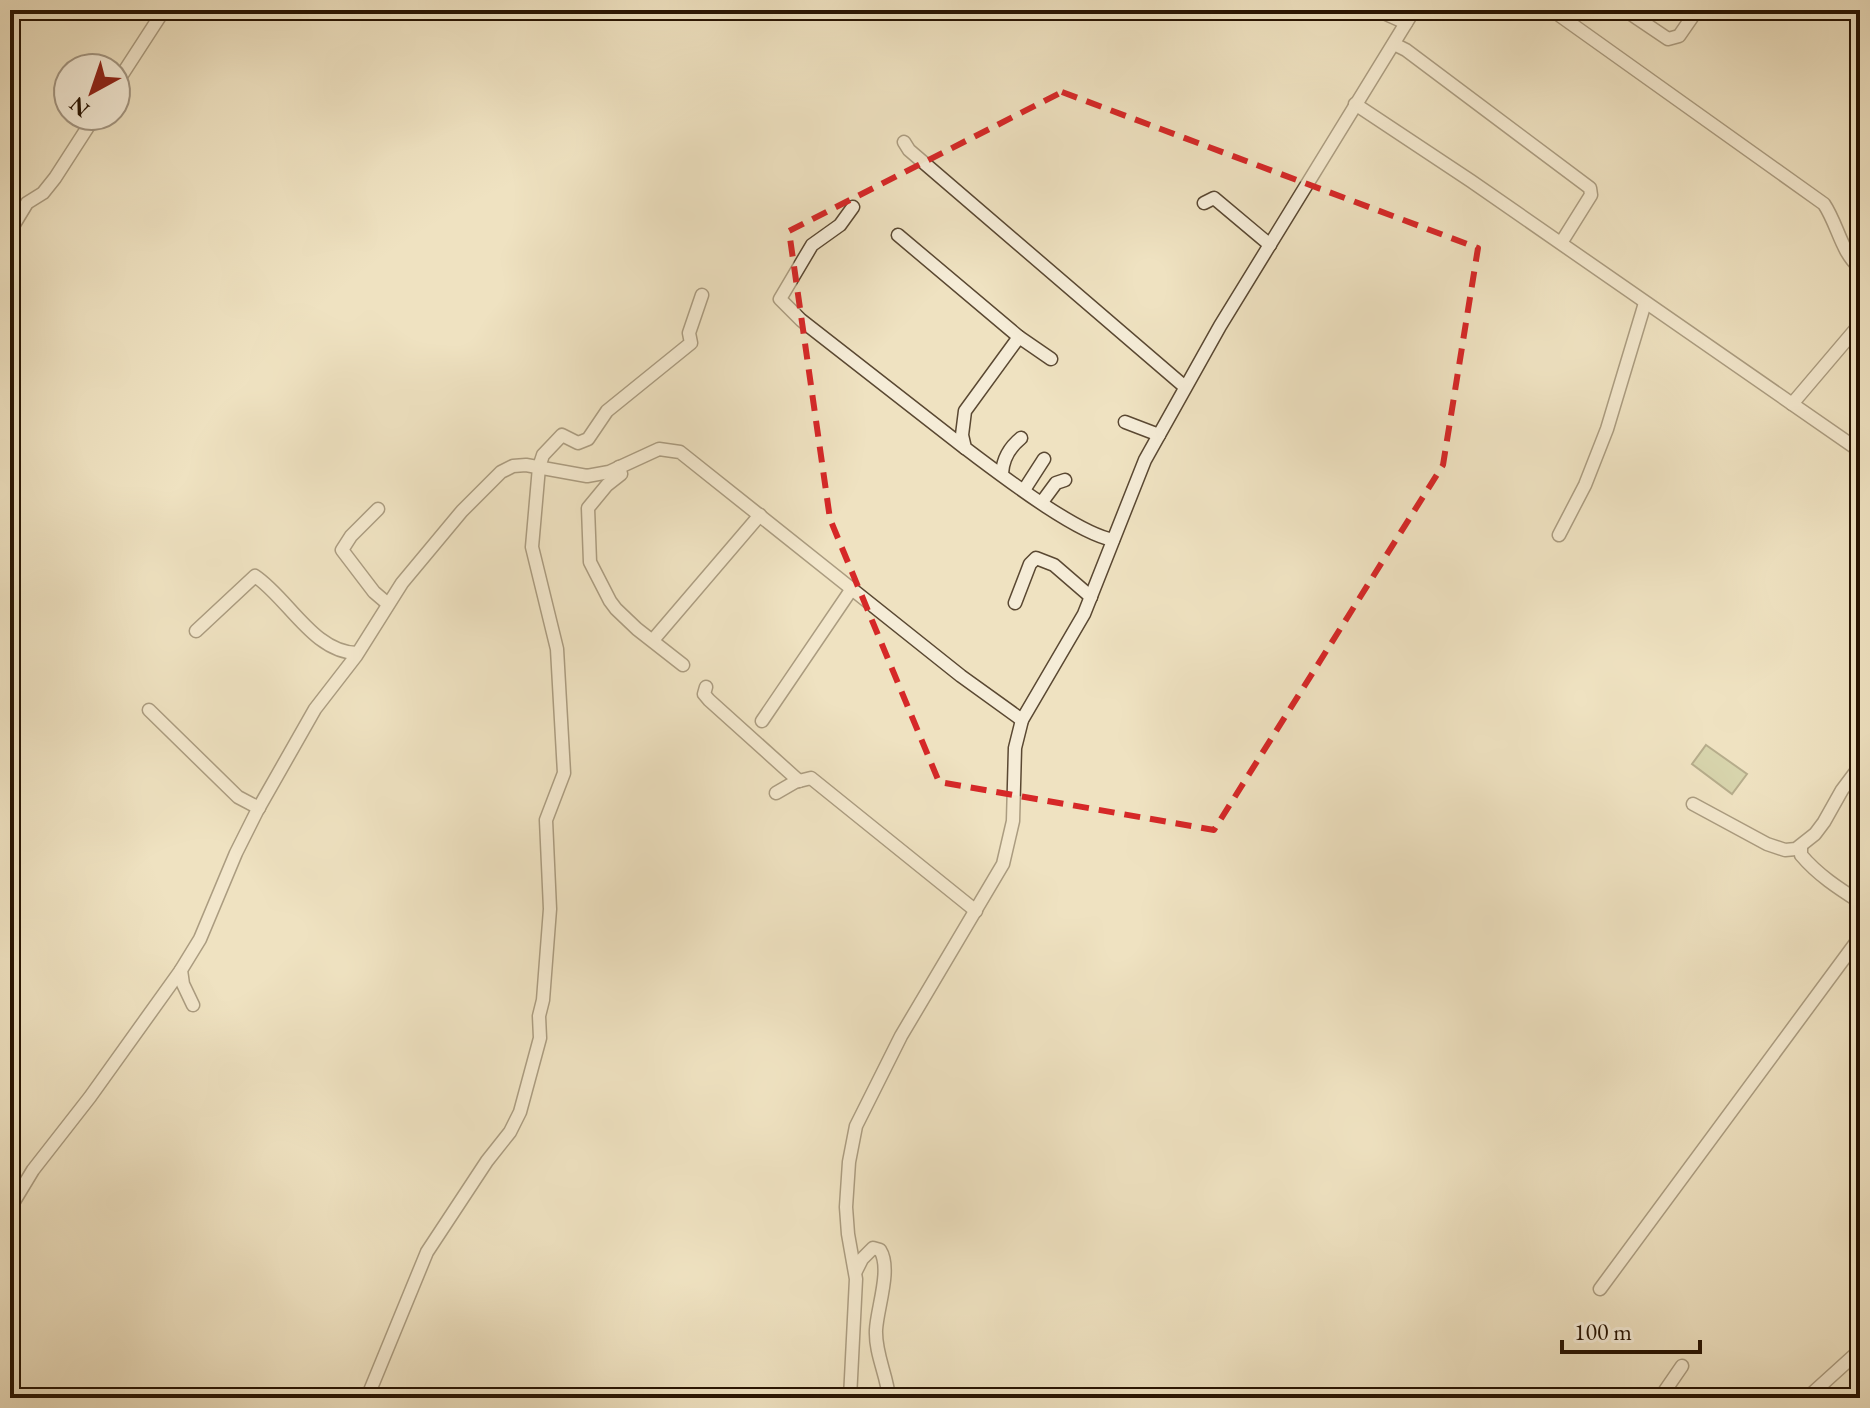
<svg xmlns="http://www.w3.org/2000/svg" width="1870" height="1408" viewBox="0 0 1870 1408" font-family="'EB Garamond',serif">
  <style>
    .green { fill: #bac392; stroke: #716c4a; stroke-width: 2 }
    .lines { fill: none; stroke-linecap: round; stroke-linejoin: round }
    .minor-casing { stroke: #5a4832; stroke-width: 15 }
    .minor { stroke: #f5ecd7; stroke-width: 12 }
    .marked { fill: none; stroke: #d62828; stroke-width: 6; stroke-dasharray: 16 10; stroke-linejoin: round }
  </style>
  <rect width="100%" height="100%" fill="#efe2c1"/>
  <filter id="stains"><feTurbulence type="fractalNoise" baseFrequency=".0025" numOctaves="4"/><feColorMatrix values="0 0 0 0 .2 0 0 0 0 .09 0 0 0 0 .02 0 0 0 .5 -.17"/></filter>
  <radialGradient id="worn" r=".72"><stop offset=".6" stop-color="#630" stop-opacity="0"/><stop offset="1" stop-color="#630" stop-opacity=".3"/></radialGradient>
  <!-- green -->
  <path class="green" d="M1706,745L1747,774L1732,794L1692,764Z"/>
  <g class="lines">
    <defs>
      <g id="minor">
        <path d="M1377,10L1406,23"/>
        <path d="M1552,10L1824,204C1838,225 1841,252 1860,268"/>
        <path d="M1625,10L1668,39L1679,36L1697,10"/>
        <path d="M1394,44L1406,50L1590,188L1591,195L1561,243"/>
        <path d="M116,84L164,10"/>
        <path d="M1355,104L1471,181L1860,451"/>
        <path d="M904,142L909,150L1185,387"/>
        <path d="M1204,203L1214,198L1270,245"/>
        <path d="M853,207L840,225L812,245L780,299L801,320L965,448"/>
        <path d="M10,231L27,203L43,193L55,178L95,116"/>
        <path d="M898,235L1019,337"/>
        <path d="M1051,359L1019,337L965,411L962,435L965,448C1000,474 1074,532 1113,540"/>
        <path d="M1792,404L1860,324"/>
        <path d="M1125,422L1159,435"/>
        <path d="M619,467L621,474L607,485L588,508L590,562L610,601L616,609L637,629L683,665"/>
        <path d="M1002,473C1003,459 1010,447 1021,438"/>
        <path d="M1024,490L1044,459"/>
        <path d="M1042,502L1056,483L1065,480"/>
        <path d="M378,509L351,536L342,550L374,592L388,604"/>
        <path d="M1559,535L1585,485L1607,429L1645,303"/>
        <path d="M1015,603L1030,564L1036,558L1054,565L1091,597"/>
        <path d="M196,631L255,576C288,598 314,653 357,653"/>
        <path d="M653,640L760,515"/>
        <path d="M706,687L704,694L709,700L799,781"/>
        <path d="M149,710L238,797L259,808"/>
        <path d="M762,721L851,590"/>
        <path d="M776,793L795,782L811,778L976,911"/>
        <path d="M1693,804L1767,844L1785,850L1796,849L1815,834L1824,822L1842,790L1860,766"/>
        <path d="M1801,846V855C1818,875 1838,888 1860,902"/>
        <path d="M193,1005L183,984L181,970L200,939L236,853L257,811L315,709L356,656L402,583L462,511L501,472L513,466L526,465L587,476L609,472L659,449L680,452L961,676L1022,720"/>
        <path d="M10,1208L33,1170L90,1097L181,970"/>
        <path d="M856,1271L862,1259L873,1248L880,1250C892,1269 877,1308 876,1330C875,1354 887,1375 889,1398"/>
        <path d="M1600,1289L1860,937"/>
        <path d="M367,1398L427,1252L487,1161L510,1132L520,1112L540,1038L539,1016L543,1000L550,909L546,820L564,773L557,649L532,547L539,467L543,455L562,435L578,443L588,439L607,411L691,343L689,333L702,295"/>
        <path d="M850,1398L856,1279L848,1234L846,1207L849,1162L856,1126L901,1036L1003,864L1013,821L1015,748L1022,720L1084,614L1145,460L1220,326L1414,10"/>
        <path d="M1660,1398L1682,1366"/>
        <path d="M1660,1398L1670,1393L1690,1398"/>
        <path d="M1807,1398L1860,1350"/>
      </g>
    </defs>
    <!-- minor casing -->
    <use href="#minor" class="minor-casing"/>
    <!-- minor -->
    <use href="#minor" class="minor"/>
  </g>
  <!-- marked area -->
  <path d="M0 0H1870V1408H0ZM1062,92L1478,248L1443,465L1214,830L939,782L830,519L789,231Z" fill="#efe2c1" fill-opacity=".55" fill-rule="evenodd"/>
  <path class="marked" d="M1062,92L1478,248L1443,465L1214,830L939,782L830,519L789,231Z"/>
  <!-- margin -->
  <rect width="1870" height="1408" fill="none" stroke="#efe2c1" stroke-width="40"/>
  <rect x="12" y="12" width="1846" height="1384" fill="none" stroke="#281402" stroke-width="4"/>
  <rect x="20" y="20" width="1830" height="1368" fill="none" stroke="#281402" stroke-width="2"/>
  <!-- north arrow -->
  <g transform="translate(92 92) rotate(220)"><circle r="38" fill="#f5ecd7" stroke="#a39682" stroke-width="2"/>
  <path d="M0-6L14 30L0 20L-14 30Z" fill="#8f2418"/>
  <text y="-12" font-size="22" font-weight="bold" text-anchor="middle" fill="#281402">N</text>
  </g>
  <!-- scale -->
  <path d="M1562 1340v12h138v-12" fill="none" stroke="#281402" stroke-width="4"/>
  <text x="1574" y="1340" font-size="24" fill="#281402" stroke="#f5ecd7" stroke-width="6" paint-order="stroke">100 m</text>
  <rect width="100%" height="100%" filter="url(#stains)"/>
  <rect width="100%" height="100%" fill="url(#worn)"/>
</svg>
